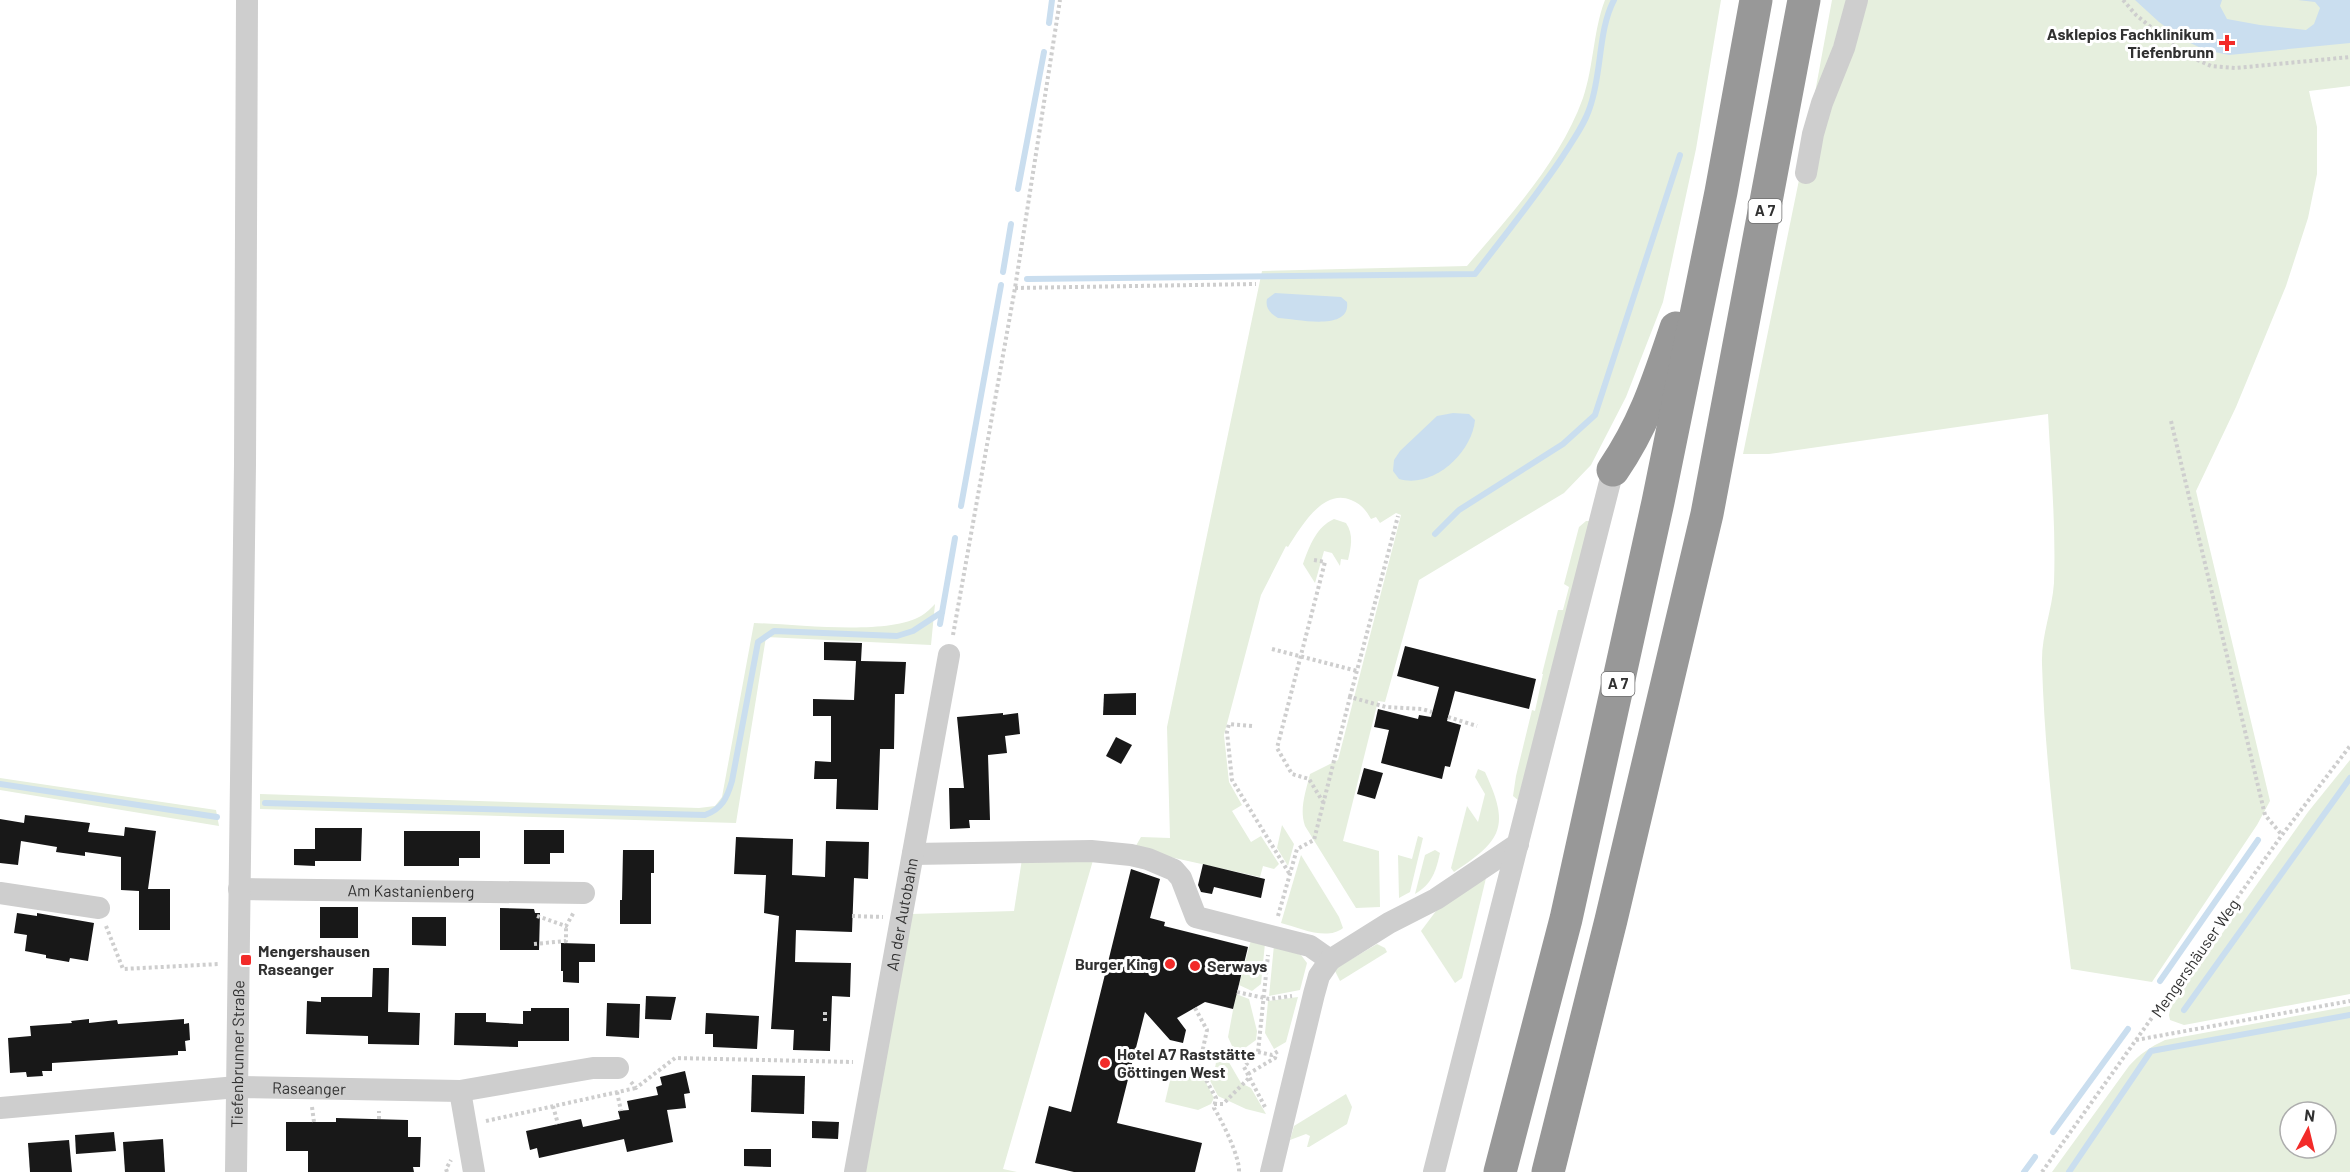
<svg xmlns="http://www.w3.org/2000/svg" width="2350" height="1172" viewBox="0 0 2350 1172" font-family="Barlow,sans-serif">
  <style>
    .green { fill: #e6efde; fill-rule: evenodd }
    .water { fill: #cadeef }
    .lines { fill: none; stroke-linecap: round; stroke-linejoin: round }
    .stream { stroke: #cadeef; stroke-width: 6 }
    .building { fill: #181818 }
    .path { stroke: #cecece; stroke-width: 4; stroke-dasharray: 3 3; stroke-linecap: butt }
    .minor { stroke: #cecece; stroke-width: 22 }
    .highway { stroke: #989898; stroke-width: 33 }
    .poi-dot { fill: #f22b29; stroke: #fff; stroke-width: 2 }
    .labels { text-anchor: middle; stroke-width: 6; stroke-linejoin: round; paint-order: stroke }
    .shield { fill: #fff; stroke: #6f6f6f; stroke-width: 1.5 }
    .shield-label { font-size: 15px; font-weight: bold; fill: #313131 }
    .poi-label { font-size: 16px; font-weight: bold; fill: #313131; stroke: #fff; text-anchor: start }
    .street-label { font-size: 16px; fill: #313131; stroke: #fff }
  </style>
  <rect width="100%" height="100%" fill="#fff"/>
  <!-- green -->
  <g class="green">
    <path d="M1605,0H1721L1696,149L1663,302L1626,397L1591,465L1564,493L1419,580L1385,702L1378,701L1343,841L1379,851L1380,907L1356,908L1305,826C1299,809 1306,791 1310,774L1338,760L1401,515L1396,513L1380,523L1376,517L1371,519C1366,510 1361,504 1351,500C1323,488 1301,527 1288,547L1286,546L1261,595L1224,735L1229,782L1242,805L1232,811L1251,842L1261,836L1279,864L1274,869L1263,866L1260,877L1134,849L1141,837L1170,838L1167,727L1262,271L1467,266C1510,215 1560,162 1583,98C1594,66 1593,31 1605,0Z"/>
    <path d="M1832,0H2350V86L2309,91L2317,127V174L2308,218L2286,286L2236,407L2196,491L2270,801L2257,825L2152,982L2071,969C2059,867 2045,766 2042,664C2041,636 2052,611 2054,583C2056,527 2051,470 2048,414L1769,454H1743L1799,180Z"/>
    <path d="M1334,519L1346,523C1354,535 1351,547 1348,560L1341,559L1340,566L1332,553L1324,551L1315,583L1303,564C1309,547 1316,527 1334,519Z"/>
    <path d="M1586,521H1590L1518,800L1513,796L1516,776L1532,710L1535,711L1543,674H1542L1558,610H1563L1569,587L1564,584L1579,527Z"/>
    <path d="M935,604L931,645L766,637L736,823L260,809V794L699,808L715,806L722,797L754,623C795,624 888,636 921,616C926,613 931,608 935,604Z"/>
    <path d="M2350,760V994L2184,1025L2170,1020L2169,1015L2171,1006L2308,812Z"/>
    <path d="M1478,769L1485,772C1510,826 1503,840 1454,872L1451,868L1467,806L1478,822L1485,794L1475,777Z"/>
    <path d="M0,778L216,810L219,826L0,790Z"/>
    <path d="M1282,825L1294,844L1288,866L1277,848Z"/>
    <path d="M1418,836L1423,838L1410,892L1399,898L1398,855L1412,859Z"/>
    <path d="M1435,850L1440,853C1436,871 1432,884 1415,894L1425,855Z"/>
    <path d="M1301,855L1339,917L1343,928C1327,941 1300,928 1281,923Z"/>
    <path d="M1094,857L1003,1169L1017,1172H864L911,914L1014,911L1022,859Z"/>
    <path d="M1486,878L1462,978L1455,983L1421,931L1439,907Z"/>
    <path d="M1251,940L1265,943L1261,984L1252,991L1239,985Z"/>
    <path d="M1377,944L1385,948L1387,952L1340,981L1335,971L1338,967Z"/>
    <path d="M1274,945L1301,955L1307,963L1300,990L1269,996Z"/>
    <path d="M1236,994L1249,999L1257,1031L1256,1040L1245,1048L1240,1059L1235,1053L1227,1059L1241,1083L1251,1088L1266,1114L1246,1109L1218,1096L1205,1071L1214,1073L1218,1052L1221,1048L1225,1051L1232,1046L1228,1037Z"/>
    <path d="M1298,997L1286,1042L1274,1049L1265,1033L1268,1001Z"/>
    <path d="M2350,1006V1172H2052L2129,1066C2140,1054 2150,1047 2165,1040ZM2290,1112H2326V1148H2290Z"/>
    <path d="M1172,1072L1205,1081L1214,1098L1211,1104L1198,1110L1165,1102Z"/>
    <path d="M1346,1094L1352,1107L1347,1124L1309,1147H1307L1310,1136L1306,1134L1290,1140L1294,1126Z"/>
  </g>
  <!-- water -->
  <g class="water">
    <path d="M2135,0H2222L2220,6L2227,19L2260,25L2306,30L2314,24L2320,8L2315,2L2298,0H2350V43L2229,55L2205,50L2182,39L2159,22Z"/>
    <path d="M1275,293L1341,297L1347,302C1351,332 1297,319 1278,318C1270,313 1265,308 1267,299Z"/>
    <path d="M1453,413L1469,414L1475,420C1472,453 1433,489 1399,479L1393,471L1394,460L1400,451L1437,416Z"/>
  </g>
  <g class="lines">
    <!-- stream -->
    <g class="stream">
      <path d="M1049,23L1052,0"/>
      <path d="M1018,189L1044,52"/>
      <path d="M1003,272L1011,224"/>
      <path d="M1027,279L1475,274C1504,236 1534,199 1561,159C1571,143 1584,126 1590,107C1602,73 1598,30 1614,0"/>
      <path d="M961,506L1001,285"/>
      <path d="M1435,534L1459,510L1563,444L1595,415L1680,155"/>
      <path d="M940,624L955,538"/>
      <path d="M0,784L217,817"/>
      <path d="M265,803L705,815C722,809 727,798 732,781L758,642L774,631L897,636L913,631L942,612"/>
      <path d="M2160,981L2258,840"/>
      <path d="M2184,1010L2350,778"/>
      <path d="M2053,1132L2128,1029"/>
      <path d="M2024,1172L2035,1157"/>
      <path d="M2069,1172L2151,1051L2350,1015"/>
    </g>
  </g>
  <!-- building -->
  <g class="building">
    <path d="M824,642L862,643L861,661L906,662L904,694H895L894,749H880L878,810L836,809L837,779H814L815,761L831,762V716H813V699L854,700L856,661L824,660Z"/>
    <path d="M1405,646L1536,679L1529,709L1455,691L1447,721L1461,725L1450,767L1445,766L1442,779L1381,763L1389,730L1374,727L1378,709L1418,719L1419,715L1431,717L1439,687L1397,676Z"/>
    <path d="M1136,693V715H1103L1104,694Z"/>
    <path d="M1003,713V715L1018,713L1020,734L1005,736L1007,753L988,755L990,820H969L970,828L950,829L949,788H964L957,717Z"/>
    <path d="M1116,737L1132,745L1121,764L1106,756Z"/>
    <path d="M1364,768L1383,773L1375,799L1357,794Z"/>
    <path d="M25,815L90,823L88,832L124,836L125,827L156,831L148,889H170V930H139V891L121,890V857L85,852V856L56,852L57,847L21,841L18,865L0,863V819L24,823Z"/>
    <path d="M315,828H362L361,861H315V866L294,865V849H315Z"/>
    <path d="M524,830H564V853H550V864H524Z"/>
    <path d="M404,831H480V858H459V866H404Z"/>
    <path d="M736,837L793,839L792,875L825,877L826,841L869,842L868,879L854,878L852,932L796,930L795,962L851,963L850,997L832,996L830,1051L793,1050L794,1030L771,1029L779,916L764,913L766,875L734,874Z"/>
    <path d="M623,850H654V873H651V924H620V900H622Z"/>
    <path d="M1203,864L1265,879L1261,898L1214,887L1212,894L1201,892L1198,885Z"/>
    <path d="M1131,869L1160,879L1150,918L1165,922L1164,926L1248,947L1233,1009L1205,1002L1177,1018L1186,1030L1183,1043L1170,1040L1145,1012L1117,1123L1202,1143L1195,1172H1074L1035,1163L1049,1106L1071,1112Z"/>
    <rect x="320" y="907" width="38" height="31"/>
    <path d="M500,908L534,909L535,913H540L539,950H500Z"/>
    <path d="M17,913L37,916V913L94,923L88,961L70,958L69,962L46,958V955L25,951L27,935L14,933Z"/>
    <path d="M412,917H446V946L412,945Z"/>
    <path d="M561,943L595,944V962H579V983L563,982V971H561Z"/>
    <path d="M373,968H389L388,1012L420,1013L419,1045L368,1044V1036L306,1034L307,1001L321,1002V997H372Z"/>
    <path d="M646,996L676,997L671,1020L645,1019Z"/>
    <path d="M607,1003L640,1004L639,1038L606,1036Z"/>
    <path d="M531,1008H569V1041H518V1047L454,1045L455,1013H486V1022L523,1024V1011H531Z"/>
    <path d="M706,1013L759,1016L757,1049L713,1047V1034H705Z"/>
    <path d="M89,1019V1023L117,1020L118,1024L184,1019V1024L189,1023L190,1040L185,1041L186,1051H178V1055L52,1063V1071H42L43,1076L27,1077L26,1072L10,1073L8,1038L31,1036L30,1026L72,1023L71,1021Z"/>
    <path d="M685,1071L690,1093L684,1094L686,1108L667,1110L673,1142L627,1152L624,1139L539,1158L537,1148L530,1150L526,1131L581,1119L583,1127L620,1119L618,1111L629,1110L627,1101L658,1095L656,1087L662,1085L660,1077Z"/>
    <path d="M752,1075L805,1076L804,1114L751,1112Z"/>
    <path d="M336,1118L408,1120V1137H421L420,1167H413L414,1172H308V1151H286V1122H336Z"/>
    <path d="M812,1121L839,1122L838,1139L812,1138Z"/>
    <path d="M114,1132L116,1151L76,1154L75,1135Z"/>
    <path d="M163,1139L165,1172H125L123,1142Z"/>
    <path d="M69,1140L72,1172H30L28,1143Z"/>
    <path d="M744,1149H771V1167L744,1166Z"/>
  </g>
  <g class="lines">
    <!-- path -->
    <g class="path">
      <path d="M2123,0L2136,15L2184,54L2211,66L2236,68L2350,57"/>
      <path d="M1015,288L1256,284"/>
      <path d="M2171,421L2265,815L2282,835"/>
      <path d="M1314,560L1325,562L1277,748L1292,774L1309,779L1323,802"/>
      <path d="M953,635L1015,288L1060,0"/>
      <path d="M1272,649L1357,671"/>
      <path d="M1350,697L1398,516"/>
      <path d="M1448,717L1477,726"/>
      <path d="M1252,726L1229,724L1227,732L1232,780L1289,873"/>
      <path d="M537,916L566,926L574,912"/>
      <path d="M852,916L883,917"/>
      <path d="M1278,916L1297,849L1314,840L1350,697L1386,707L1422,709L1432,712"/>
      <path d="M106,926L123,969L219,964"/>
      <path d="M534,944L566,941V926"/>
      <path d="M1237,992L1269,999L1292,996"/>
      <path d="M1195,1008L1207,1030L1199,1067L1216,1098L1214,1108C1222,1121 1240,1157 1239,1172"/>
      <path d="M825,1021V1012"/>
      <path d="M2136,1040L2350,1001"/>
      <path d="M1258,1052L1272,1055L1280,1050"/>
      <path d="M1248,1074L1275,1058L1276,1055"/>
      <path d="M631,1082L636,1088L675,1058L853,1062"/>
      <path d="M617,1092L621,1111"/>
      <path d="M1214,1104H1223L1249,1078"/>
      <path d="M553,1106L558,1124"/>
      <path d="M312,1107L314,1122"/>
      <path d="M1265,1107L1244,1067L1258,1052L1268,955"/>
      <path d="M379,1119V1111"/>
      <path d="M486,1121L636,1088"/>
      <path d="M447,1172L446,1169L451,1160"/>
      <path d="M2042,1172L2282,835L2350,746"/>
    </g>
    <!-- minor -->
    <g class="minor">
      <path d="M1806,173L1813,134L1822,103L1844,48L1857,0"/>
      <path d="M913,854L1091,851L1131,855L1148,859L1174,870L1181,878L1196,917L1310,946L1330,960"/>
      <path id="s1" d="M239,889L584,893"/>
      <path d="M0,893L99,908"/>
      <path d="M460,1091L474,1172"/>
      <path id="s2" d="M0,1108L237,1087L460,1091L593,1068H618"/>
      <path id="s3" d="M236,1172L245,464L247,0"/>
      <path id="s4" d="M855,1172L949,655"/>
      <path d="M1271,1172L1314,994L1319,976L1330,960L1389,923L1436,899L1518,844"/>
      <path d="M1434,1172L1613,470"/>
    </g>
    <!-- highway -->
    <g class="highway">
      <path d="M1613,470C1645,423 1658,381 1676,328"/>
      <path d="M1500,1172L1566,919L1658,502L1721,192L1756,0"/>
      <path d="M1548,1172L1611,920L1707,514L1804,0"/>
    </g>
  </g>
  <!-- markers -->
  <g class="poi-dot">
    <path d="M2224 34h6v6h6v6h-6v6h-6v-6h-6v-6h6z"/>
    <rect x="240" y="954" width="12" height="12" rx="3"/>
    <circle cx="1170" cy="964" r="6"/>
    <circle cx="1195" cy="966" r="6"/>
    <circle cx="1105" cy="1063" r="6"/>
  </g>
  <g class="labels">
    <!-- shield labels -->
    <g class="shield">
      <rect x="1748.5" y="199" width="33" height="24" rx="4.5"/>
      <rect x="1601.5" y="672" width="33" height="24" rx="4.5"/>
    </g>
    <g class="shield-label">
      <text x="1765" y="216">A 7</text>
      <text x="1618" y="689">A 7</text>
    </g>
    <!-- poi labels -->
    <g class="poi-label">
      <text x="2214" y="40" text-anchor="end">Asklepios Fachklinikum<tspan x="2214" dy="18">Tiefenbrunn</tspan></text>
      <text x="258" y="957">Mengershausen<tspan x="258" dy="18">Raseanger</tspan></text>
      <text x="1158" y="970" text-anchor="end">Burger King</text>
      <text x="1207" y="972">Serways</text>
      <text x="1117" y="1060">Hotel A7 Raststätte<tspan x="1117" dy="18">Göttingen West</tspan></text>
    </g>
    <!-- street labels -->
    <g class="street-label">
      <text dy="6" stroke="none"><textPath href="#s1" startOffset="172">Am Kastanienberg</textPath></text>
      <text dy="6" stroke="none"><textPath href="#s4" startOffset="262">An der Autobahn</textPath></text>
      <text transform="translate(2195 958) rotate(-55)" y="6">Mengershäuser Weg</text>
      <text dy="6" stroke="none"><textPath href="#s3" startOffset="118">Tiefenbrunner Straße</textPath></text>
      <text dy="6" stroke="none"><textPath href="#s2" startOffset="310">Raseanger</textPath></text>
    </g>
  </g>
  <!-- north arrow -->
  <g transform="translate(2308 1130) rotate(7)"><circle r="28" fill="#ffffff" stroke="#adadad" stroke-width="1.5"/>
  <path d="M0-4.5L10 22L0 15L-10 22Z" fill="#f22b29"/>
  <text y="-9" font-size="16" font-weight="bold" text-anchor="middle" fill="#313131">N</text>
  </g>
</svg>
